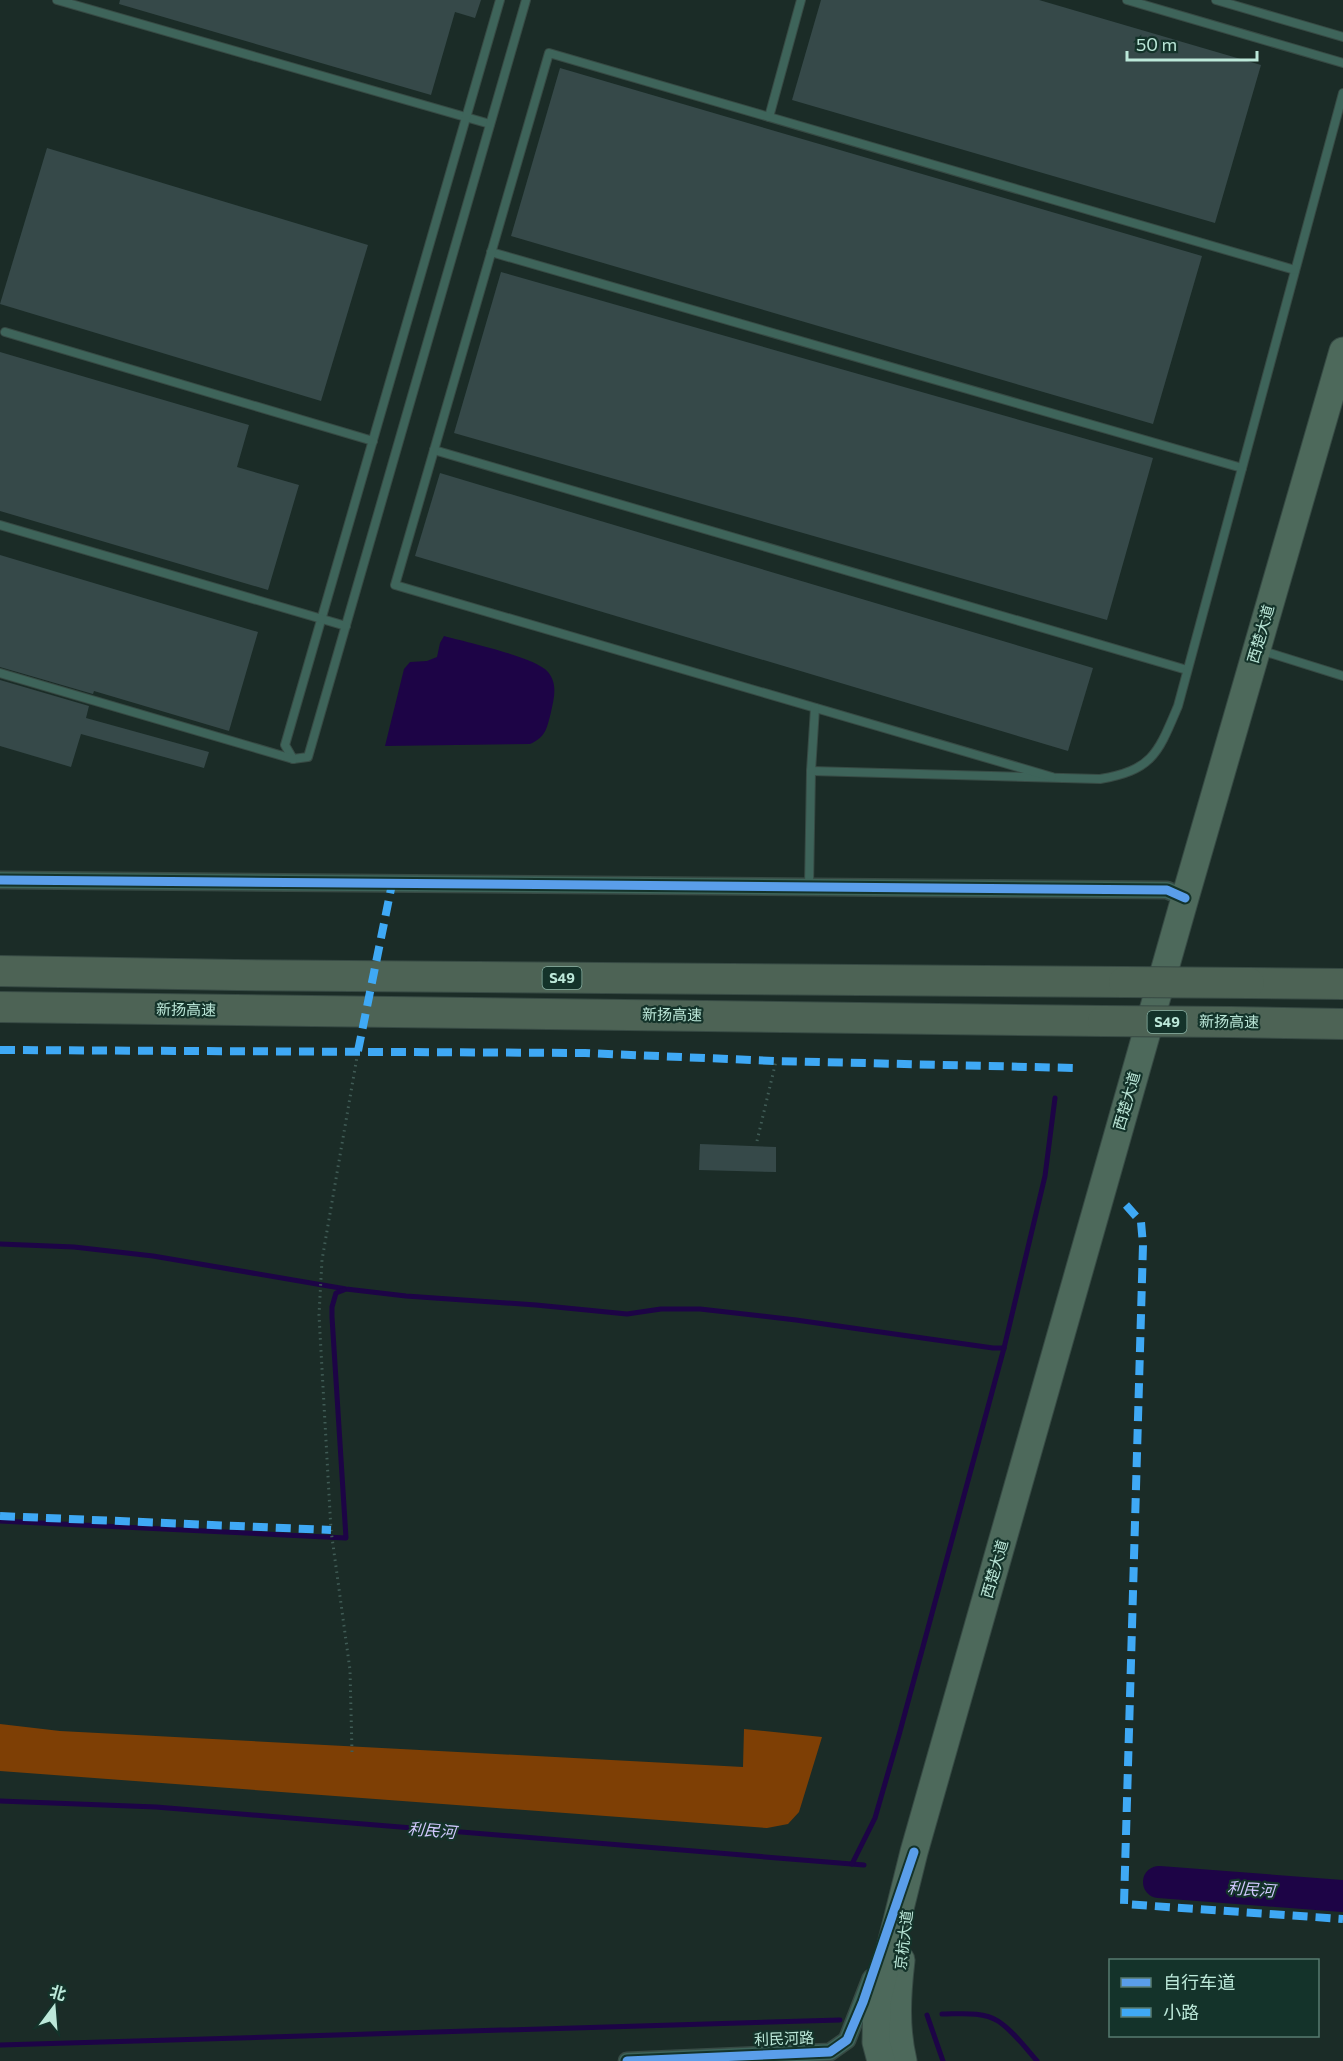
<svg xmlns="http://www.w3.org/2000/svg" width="1343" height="2061" viewBox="0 0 1343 2061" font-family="Commissioner,'Noto Sans SC',sans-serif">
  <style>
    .forest { fill: #7e3f05 }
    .water { fill: #1d0446 }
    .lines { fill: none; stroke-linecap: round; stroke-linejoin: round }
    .stream { stroke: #1d0446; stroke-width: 5 }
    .river { stroke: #1d0446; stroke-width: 32 }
    .building { fill: #364949 }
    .service-casing { stroke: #374a44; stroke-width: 10 }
    .minor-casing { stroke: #374a44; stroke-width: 19 }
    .primary-casing { stroke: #374a44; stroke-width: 29 }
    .motorway-casing { stroke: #374a44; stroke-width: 32 }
    .path { stroke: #405c56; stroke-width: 3; stroke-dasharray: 1.5 4.5; stroke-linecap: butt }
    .service { stroke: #3e645a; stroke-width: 8 }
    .minor { stroke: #3e645a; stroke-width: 16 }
    .primary { stroke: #4d695b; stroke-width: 27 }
    .motorway { stroke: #4d6355; stroke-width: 30 }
    .motorway-bridge-casing { stroke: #374a44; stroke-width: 32; stroke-linecap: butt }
    .motorway-bridge { stroke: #4d6355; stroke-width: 30 }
    .quiet { stroke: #3fa9f5; stroke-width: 8; stroke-dasharray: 15 8; stroke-linecap: butt }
    .cycleway-casing { stroke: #14332a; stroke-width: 13 }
    .cycleway { stroke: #5a9eea; stroke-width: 9 }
    .labels { text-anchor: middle; stroke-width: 4.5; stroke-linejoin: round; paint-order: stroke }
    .shield { fill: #14332a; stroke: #8ab2a4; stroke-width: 1.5 }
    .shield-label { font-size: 14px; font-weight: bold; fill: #bce8d9 }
    .street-label { font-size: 15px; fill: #bce8d9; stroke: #14332a }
    .water-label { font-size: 16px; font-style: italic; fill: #d0c8fd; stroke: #14332a }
  </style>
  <rect width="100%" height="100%" fill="#1b2c27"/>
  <!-- forest -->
  <path class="forest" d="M0,1724L60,1731L743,1767L744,1729L822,1737L799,1812L788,1824L767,1828L0,1771Z"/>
  <!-- water -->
  <path class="water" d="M444,636C465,642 536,657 548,672C558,684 554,698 551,712C547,728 546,737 530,744L385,746L404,669L410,662L427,661L437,657L440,643Z"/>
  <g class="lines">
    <!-- stream -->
    <g class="stream">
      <path d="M0,1244L74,1247L153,1256L346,1289L406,1296L536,1305L627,1314L661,1309H700L796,1320L993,1348H1004"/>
      <path d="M0,1521L346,1538L332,1317V1307L336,1293L344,1290"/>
      <path d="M0,1801L156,1807L864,1865"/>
      <path d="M852,1864L875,1818L899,1735L1004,1348L1045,1176L1055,1098"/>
      <path d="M942,2014C959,2014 983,2011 998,2021C1013,2031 1025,2047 1037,2061"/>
      <path d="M927,2015L943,2061"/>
      <path d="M0,2045L840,2020"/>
    </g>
    <!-- river -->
    <path class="river" d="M1159,1882L1343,1896"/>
  </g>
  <!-- building -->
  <g class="building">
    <path d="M120,0H481L475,18L455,12L431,95L119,4Z"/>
    <path d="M821,0H1039L1261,65L1215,223L792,100Z"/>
    <path d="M560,68L1202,256L1153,424L511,236Z"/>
    <path d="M47,148L368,245L321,401L0,304Z"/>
    <path d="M501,272L1153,458L1107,620L454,433Z"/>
    <path d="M0,352L249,425L237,467L299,485L268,590L0,511Z"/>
    <path d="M440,473L1093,668L1068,751L415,556Z"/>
    <path d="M0,555L258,632L229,731L94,691L93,694L0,667Z"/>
    <path d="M0,680L89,706L86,718L209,752L204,768L81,734L71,767L0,746Z"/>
    <path d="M700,1144L776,1147V1172L699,1170Z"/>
  </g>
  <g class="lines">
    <defs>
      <g id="service">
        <path d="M57,0L490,124"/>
        <path d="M500,0L285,745L293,759L308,757L526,0"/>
        <path d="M1127,0L1343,63"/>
        <path d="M1216,0L1343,37"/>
        <path d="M769,117L801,0"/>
        <path d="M491,252L1242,468"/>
        <path d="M5,332L373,441"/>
        <path d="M434,450L1187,670"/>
        <path d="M0,525L346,626"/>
        <path d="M1260,650L1343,676"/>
        <path d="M0,673L293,759"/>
        <path d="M811,771L1100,779C1153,770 1158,753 1178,706L1343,93"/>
        <path d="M1052,777L395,585L549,53L1295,270"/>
        <path d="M809,887L811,771L815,708"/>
      </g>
      <g id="minor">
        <path d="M0,880L1167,890L1185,898"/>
        <path d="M627,2061L830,2052L847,2040L871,1978"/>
      </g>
      <g id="primary">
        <path d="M901,1960C897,1995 895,2027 903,2061"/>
        <path d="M881,2061L876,2042L877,2001L914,1852L1185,898L1343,351"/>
      </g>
      <g id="motorway">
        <path d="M0,971L236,975L1124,982"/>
        <path d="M1249,983L1343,984"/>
        <path d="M0,1007L1103,1021"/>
        <path d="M1230,1022L1343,1024"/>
      </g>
    </defs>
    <!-- service casing -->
    <use href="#service" class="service-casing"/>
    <!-- minor casing -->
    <use href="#minor" class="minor-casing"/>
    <!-- primary casing -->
    <use href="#primary" class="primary-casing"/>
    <!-- motorway casing -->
    <use href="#motorway" class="motorway-casing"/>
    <!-- path -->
    <g class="path">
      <path d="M757,1141L776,1061"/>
      <path d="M352,1752L350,1670L331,1530L319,1315L322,1260L358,1051"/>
    </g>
    <!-- service -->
    <use href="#service" class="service"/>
    <!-- minor -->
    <use href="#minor" class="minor"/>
    <!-- primary -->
    <use href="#primary" class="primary"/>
    <!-- motorway -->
    <use href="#motorway" class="motorway"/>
    <defs>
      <g id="motorway-bridge">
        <path d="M1124,982L1249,983"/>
        <path d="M1103,1021L1230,1022"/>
      </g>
    </defs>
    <!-- motorway-bridge casing -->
    <use href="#motorway-bridge" class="motorway-bridge-casing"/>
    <!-- motorway-bridge -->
    <use href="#motorway-bridge" class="motorway-bridge"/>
    <!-- quiet -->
    <g class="quiet">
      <path d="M0,1050L585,1053L776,1061L1074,1068"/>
      <path d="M358,1051L392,884"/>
      <path d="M1126,1205L1141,1222L1143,1245L1124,1904L1343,1919"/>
      <path d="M0,1516L331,1530"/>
    </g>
    <defs>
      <g id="cycleway">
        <path d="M0,880L1167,890L1185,898"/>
        <path d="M627,2061L830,2052L847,2040L863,2002L914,1852"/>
      </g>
    </defs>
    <!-- cycleway casing -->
    <use href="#cycleway" class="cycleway-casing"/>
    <!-- cycleway -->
    <use href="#cycleway" class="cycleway"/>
  </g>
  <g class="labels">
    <!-- shield labels -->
    <g class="shield">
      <rect x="542.5" y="967" width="39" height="22" rx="4.5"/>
      <rect x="1147.5" y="1011" width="39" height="22" rx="4.5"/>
    </g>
    <g class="shield-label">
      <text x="562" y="983">S49</text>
      <text x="1167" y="1027">S49</text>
    </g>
    <!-- street labels -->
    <g class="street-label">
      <text transform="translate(1261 634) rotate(-74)" y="5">西楚大道</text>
      <text transform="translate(186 1010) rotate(1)" y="5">新扬高速</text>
      <text transform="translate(672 1015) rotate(1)" y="5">新扬高速</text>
      <text transform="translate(1229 1022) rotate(1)" y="5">新扬高速</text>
      <text transform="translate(1127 1101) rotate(-74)" y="5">西楚大道</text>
      <text transform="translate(995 1569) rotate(-74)" y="5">西楚大道</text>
      <text transform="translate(904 1940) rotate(-83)" y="5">京杭大道</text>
      <text transform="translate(784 2039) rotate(-2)" y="5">利民河路</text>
    </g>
    <!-- water labels -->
    <g class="water-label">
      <text transform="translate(432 1830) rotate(5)" y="6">利民河</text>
      <text transform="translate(1251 1889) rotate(4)" y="6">利民河</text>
    </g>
  </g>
  <!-- legend -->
  <rect x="1109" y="1959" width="210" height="78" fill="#14332a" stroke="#577b70" stroke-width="1.5"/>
  <rect x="1121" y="1978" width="30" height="9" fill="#5a9eea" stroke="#577b70" stroke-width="1.5"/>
  <text x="1163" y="1989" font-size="18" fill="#bce8d9">自行车道</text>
  <rect x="1121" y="2008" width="30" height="9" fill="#3fa9f5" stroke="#577b70" stroke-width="1.5"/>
  <text x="1163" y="2019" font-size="18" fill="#bce8d9">小路</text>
  <!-- north arrow -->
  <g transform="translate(54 2007) rotate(16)" stroke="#14332a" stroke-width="4.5" paint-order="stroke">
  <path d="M0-4.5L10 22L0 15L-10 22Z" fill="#bce8d9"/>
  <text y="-9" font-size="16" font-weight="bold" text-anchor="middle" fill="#bce8d9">北</text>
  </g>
  <!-- scale -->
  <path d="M1127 51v9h130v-9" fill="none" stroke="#bce8d9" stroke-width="3"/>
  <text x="1136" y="51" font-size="18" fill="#bce8d9" stroke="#14332a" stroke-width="4.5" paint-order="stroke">50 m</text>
</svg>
